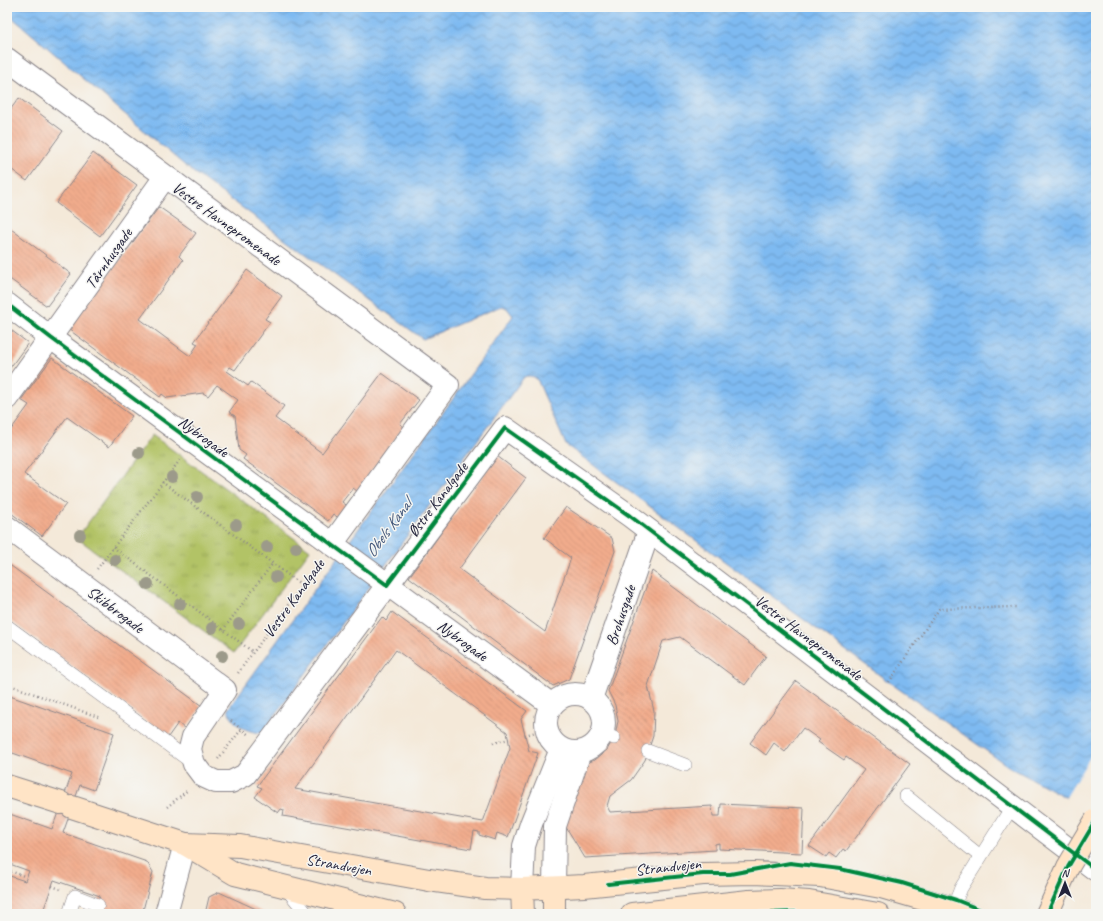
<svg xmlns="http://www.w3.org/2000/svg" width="1103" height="921" viewBox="0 0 1103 921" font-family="Caveat,sans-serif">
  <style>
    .park { fill: url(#park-tufts); stroke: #6a7250 }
    .water { fill: url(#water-waves); stroke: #506e96 }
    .pier { fill: #f4e9d9 }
    .building { fill: url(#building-back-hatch); fill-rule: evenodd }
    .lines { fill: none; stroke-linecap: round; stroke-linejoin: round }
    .lane-casing { stroke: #8b868a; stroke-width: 14 }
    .street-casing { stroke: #8b868a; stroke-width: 24 }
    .secondary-casing { stroke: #8b868a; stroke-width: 24 }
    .path { stroke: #8b868a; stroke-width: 2.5; stroke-dasharray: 1 3; stroke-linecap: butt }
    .lane { stroke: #fff; stroke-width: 13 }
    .street { stroke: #fff; stroke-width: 22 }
    .secondary { stroke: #ffe4c6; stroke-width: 22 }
    .secondary-bridge-casing { stroke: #8b868a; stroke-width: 24; stroke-linecap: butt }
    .secondary-bridge { stroke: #ffe4c6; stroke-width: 22 }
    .cycleway-casing { stroke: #f6f6f2; stroke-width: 6 }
    .cycleway { stroke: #00873e; stroke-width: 4 }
    .tree { fill: #9c9a8a }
    .labels { text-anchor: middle; stroke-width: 3; stroke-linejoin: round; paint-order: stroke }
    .street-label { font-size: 16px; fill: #22223b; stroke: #f6f6f2 }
    .water-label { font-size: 17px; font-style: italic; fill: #42577b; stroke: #f6f6f2 }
  </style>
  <defs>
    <pattern id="park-tufts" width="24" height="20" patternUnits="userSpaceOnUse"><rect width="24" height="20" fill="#b2c366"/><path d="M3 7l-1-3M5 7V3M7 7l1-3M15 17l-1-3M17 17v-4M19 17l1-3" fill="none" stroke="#99a759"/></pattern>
    <pattern id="water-waves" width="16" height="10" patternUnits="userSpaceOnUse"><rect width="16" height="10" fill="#7ebaf1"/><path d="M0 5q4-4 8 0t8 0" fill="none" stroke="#6797c4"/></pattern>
    <pattern id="building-back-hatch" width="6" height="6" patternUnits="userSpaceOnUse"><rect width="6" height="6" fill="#f2ac8c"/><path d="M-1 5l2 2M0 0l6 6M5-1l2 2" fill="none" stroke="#cf947a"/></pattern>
  </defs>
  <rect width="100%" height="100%" fill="#f6f6f2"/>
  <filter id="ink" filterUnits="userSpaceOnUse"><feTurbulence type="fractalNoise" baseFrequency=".025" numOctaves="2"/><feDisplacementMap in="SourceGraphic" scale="8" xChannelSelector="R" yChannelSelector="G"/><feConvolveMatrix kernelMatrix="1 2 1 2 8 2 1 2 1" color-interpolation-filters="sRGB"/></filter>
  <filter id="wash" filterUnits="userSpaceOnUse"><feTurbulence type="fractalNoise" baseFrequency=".012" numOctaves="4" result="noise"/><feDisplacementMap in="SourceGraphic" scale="16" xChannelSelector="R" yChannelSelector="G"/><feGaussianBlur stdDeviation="0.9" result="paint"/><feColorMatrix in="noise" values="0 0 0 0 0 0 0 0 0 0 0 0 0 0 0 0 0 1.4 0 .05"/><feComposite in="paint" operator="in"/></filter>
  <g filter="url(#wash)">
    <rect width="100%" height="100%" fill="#f4e9d9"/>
    <!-- park -->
    <path class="park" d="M152,435L310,550L234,653L77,538Z"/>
    <!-- water -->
    <path class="water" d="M7,7H1096V814L1008,766L889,682L566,445L537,379C533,376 529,375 524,377L262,733C247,732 232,725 228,709L513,316L507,308L501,306L423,339L189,169L7,13Z"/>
    <!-- pier -->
    <path class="pier" d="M1096,747V816L1065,799Z"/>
    <g id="blocks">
      <!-- building -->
      <g class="building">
        <path d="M19,98L63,131L27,181L7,166V114Z"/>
        <path d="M93,153L137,185L100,236L56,203Z"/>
        <path d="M159,207L196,233L179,256L183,260L140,319L190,356L198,344L194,342L247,270L282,296L265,319L270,322L235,370L230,367L227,371L248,386L251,382L284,406L275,418L322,453L382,373L419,400L400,424L404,427L357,491L353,488L342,502L349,507L340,519L333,514L328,521L243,459L246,455L239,450L235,416L229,412L238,400L217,385L208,396L203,393L167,398L162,394L160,397L68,329Z"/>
        <path d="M7,226L71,274L47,306L7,277Z"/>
        <path d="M7,327L28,343L7,372Z"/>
        <path d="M52,358L132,416L109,447L67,417L24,474L66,504L42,536L7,510V435L29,405L21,400Z"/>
        <path d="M497,456L526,478L459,569L545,632L571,558L544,538L566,507L612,538L615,551L569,679L553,686L409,577Z"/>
        <path d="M7,563L202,706L185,729L178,723L168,737L7,618Z"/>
        <path d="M652,571L766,656L745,685L680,637L663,641L648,686L654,711L653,736L645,760L631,780L610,796L607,806L610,812L712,806L713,816H720L721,804L804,808L802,853L719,849V843L715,844V850L585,858L561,819L579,765L595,760L607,750L615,736L618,721L615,705L608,691Z"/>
        <path d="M392,612L527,711L521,719L529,751L538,753L508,837L497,833L495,840L479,835V832L474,831L471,849L283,816L284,810L281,809L278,813L255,797L262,788L257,786L382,617L386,621ZM396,650L507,732L510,748L483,822L295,789Z"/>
        <path d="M796,681L910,764L846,851L843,849L836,858L829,853L826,857L809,846L864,770L846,757L844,760L818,742L820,740L803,728L785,752L774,743L766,755L750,743Z"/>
        <path d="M7,695L114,733L94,790L80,785L63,833L147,862L153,872L142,914H95L100,896L54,880L42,914H7V875L25,881L29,871L7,863V813L52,829L72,774L7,751Z"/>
        <path d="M219,892L267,914H205L209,897Z"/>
      </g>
    </g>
  </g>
  <g filter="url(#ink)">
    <use href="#blocks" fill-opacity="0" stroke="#8b868a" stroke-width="1"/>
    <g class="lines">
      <defs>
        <g id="lane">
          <path d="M7,626L194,764"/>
          <path d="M602,733L614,738"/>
          <path d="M648,751L685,765"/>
          <path d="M906,796L980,856"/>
          <path d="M285,887L307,914"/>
          <path d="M953,908L961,888L1012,807"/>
          <path d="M69,914L75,896L98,905"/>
        </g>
        <g id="street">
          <path d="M7,59L448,385L332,544"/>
          <path d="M7,304L51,338L552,705"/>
          <path d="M7,398L165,177"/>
          <path d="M7,527L225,690L193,737L190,749L194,764L203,776L216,782H231L245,775L505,428L630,516L1096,870"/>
          <circle cx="575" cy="723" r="29"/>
          <path d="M591,699L649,531"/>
          <path d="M554,888L555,826L580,752"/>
          <path d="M522,889L524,846L531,824L561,749"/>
          <path d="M166,914L185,844"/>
        </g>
        <g id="secondary">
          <path d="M7,786L61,803"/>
          <path d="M72,807L185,844L235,874L395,914"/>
          <path d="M185,844L240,846L429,880L485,888L522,889L584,886L703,874L754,873L820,876L881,887L953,908L967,914"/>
          <path d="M522,889L523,914"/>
          <path d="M554,914V888"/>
          <path d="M632,914L749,901L780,900L809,902L878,914"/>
        </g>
      </defs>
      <!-- lane casing -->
      <use href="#lane" class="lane-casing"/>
      <!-- street casing -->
      <use href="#street" class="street-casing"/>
      <!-- secondary casing -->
      <use href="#secondary" class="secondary-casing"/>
      <!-- path -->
      <g class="path">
        <path d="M162,482L302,585"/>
        <path d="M113,547L253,652"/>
        <path d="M97,569L180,460"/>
        <path d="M223,630L273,563"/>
        <path d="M238,673L320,561"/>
        <path d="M889,682L939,609L1016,607"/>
        <path d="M7,684L101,718"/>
        <path d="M231,721L249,735"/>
        <path d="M525,735L547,729"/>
        <path d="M493,743L509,739"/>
        <path d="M218,759L241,730"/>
        <path d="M167,807L188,790"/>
        <path d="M7,870L27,877"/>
        <path d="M52,886L60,889"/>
      </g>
      <!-- lane -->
      <use href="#lane" class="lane"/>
      <!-- street -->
      <use href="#street" class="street"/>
      <!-- secondary -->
      <use href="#secondary" class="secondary"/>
      <defs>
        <path id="secondary-bridge" d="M1047,914L1068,867L1096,820"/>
      </defs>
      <!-- secondary-bridge casing -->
      <use href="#secondary-bridge" class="secondary-bridge-casing"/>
      <!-- secondary-bridge -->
      <use href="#secondary-bridge" class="secondary-bridge"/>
      <defs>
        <g id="cycleway">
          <path d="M7,304L51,338L387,585L505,428L630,516L1096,870"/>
          <path d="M608,884L703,874H730L790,863L840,869L902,883L956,900L991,914"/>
          <path d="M748,914L795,912L807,914"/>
          <path d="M1047,914L1068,867L1096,820"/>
        </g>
      </defs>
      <!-- cycleway casing -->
      <use href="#cycleway" class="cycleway-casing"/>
      <!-- cycleway -->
      <use href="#cycleway" class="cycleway"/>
    </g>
    <!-- trees -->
    <g class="tree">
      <circle cx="139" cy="453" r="6"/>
      <circle cx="172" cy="477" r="6"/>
      <circle cx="197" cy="497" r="6"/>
      <circle cx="236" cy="525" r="6"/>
      <circle cx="80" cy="535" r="6"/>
      <circle cx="267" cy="547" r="6"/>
      <circle cx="296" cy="548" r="6"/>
      <circle cx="115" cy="560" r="6"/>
      <circle cx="276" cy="577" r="6"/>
      <circle cx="148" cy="584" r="6"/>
      <circle cx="180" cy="604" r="6"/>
      <circle cx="239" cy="624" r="6"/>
      <circle cx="212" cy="628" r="6"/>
      <circle cx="222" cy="656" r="6"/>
    </g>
  </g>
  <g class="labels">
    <!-- street labels -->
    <g class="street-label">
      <text transform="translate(227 223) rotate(36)" y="6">Vestre Havnepromenade</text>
      <text transform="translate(108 258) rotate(-55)" y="6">Tårnhusgade</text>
      <text transform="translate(204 436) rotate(36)" y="6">Nybrogade</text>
      <text transform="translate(437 499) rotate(-53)" y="6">Østre Kanalgade</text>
      <text transform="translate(293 598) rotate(-54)" y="6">Vestre Kanalgade</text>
      <text transform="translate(116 609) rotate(37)" y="6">Skibbrogade</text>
      <text transform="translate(620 615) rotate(-71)" y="6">Brohusgade</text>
      <text transform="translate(809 637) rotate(37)" y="6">Vestre Havnepromenade</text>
      <text transform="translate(463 640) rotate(36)" y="6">Nybrogade</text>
      <text transform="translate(339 864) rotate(10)" y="6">Strandvejen</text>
      <text transform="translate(668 866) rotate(-6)" y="6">Strandvejen</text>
    </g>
    <!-- water labels -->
    <g class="water-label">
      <text transform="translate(388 528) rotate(-54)" y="6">Obels Kanal</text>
    </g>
  </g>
  <!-- margin -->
  <rect width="1103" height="921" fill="none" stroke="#f6f6f2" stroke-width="24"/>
  <!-- north arrow -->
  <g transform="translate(1065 883)" stroke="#f6f6f2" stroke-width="3" paint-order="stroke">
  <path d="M0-3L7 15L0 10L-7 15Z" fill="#22223b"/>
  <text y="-6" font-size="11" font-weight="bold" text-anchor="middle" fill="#22223b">N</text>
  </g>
</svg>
